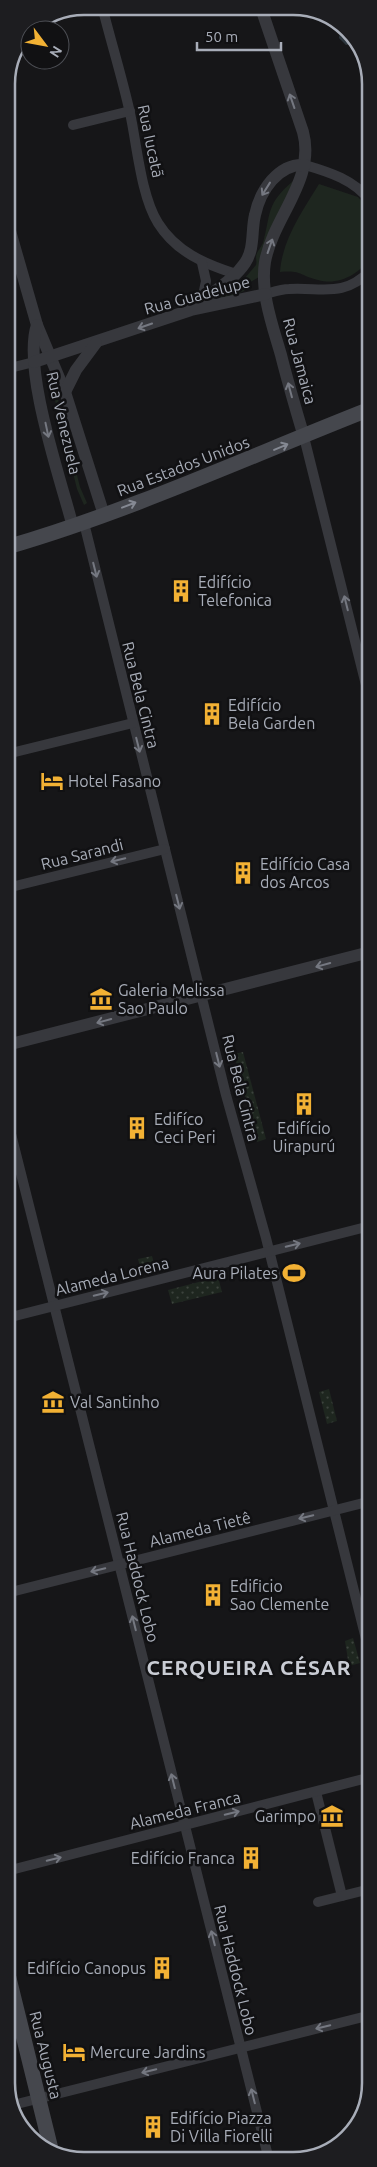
<svg xmlns="http://www.w3.org/2000/svg" width="377" height="2167" viewBox="0 0 377 2167" font-family="Ubuntu,sans-serif">
  <style>
    .grass { fill: url(#grass-dots) }
    .park { fill: #1e261f }
    .water { fill: url(#water-ripples) }
    .lines { fill: none; stroke-linecap: round; stroke-linejoin: round }
    .minor { stroke: #37383d; stroke-width: 10 }
    .tertiary { stroke: #37383d; stroke-width: 12 }
    .secondary { stroke: #45474d; stroke-width: 15 }
    .oneway { stroke: #757881 }
    .oneway2 { stroke: #858993 }
    .labels { text-anchor: middle; stroke-width: 5; stroke-linejoin: round; paint-order: stroke }
    .street-label { font-size: 16px; fill: #a8adb8; stroke: #111113 }
    .poi-label { font-size: 16px; fill: #a8adb8; stroke: #111113; text-anchor: start }
    .district-label { font-size: 21px; font-weight: bold; letter-spacing: 1px; fill: #c9ccd4; stroke: #111113 }
    .rim { fill: none; stroke: #a8adb8; stroke-width: 2.5 }
  </style>
  <defs>
    <pattern id="grass-dots" width="8" height="8" patternUnits="userSpaceOnUse" patternTransform="scale(1.25)"><rect width="8" height="8" fill="#1e261f"/><path d="M2 2h.1M6 6h.1" fill="none" stroke="#3c433d" stroke-width="1.8" stroke-linecap="round"/></pattern>
    <pattern id="water-ripples" width="26" height="14" patternUnits="userSpaceOnUse" patternTransform="scale(1.25)"><rect width="26" height="14" fill="#2c353c"/><path d="M2 4q2-2 4 0t4 0M15 11q2-2 4 0t4 0" fill="none" stroke="#485056"/></pattern>
  </defs>
  <rect width="100%" height="100%" fill="#161618"/>
  <!-- grass -->
  <g class="grass">
    <path d="M243,1052L266,1139L257,1142L234,1054Z"/>
    <path d="M152,1256L155,1267L141,1270L138,1259Z"/>
    <path d="M218,1277L222,1292L172,1304L168,1290Z"/>
    <path d="M329,1389L337,1421L327,1424L319,1392Z"/>
    <path d="M353,1638L360,1663L349,1666L345,1641Z"/>
  </g>
  <!-- park -->
  <g class="park">
    <path d="M293,181L259,277L249,283L244,291L221,301L218,296L239,285L256,265C257,262 256,260 256,257C256,253 261,247 263,243C271,213 266,204 293,181Z"/>
    <path d="M319,184L358,197L370,211V258C359,274 339,286 318,280C300,276 302,270 280,272C282,240 303,210 319,184Z"/>
    <path d="M54,383L80,487L87,503L84,505L77,489L51,384Z"/>
  </g>
  <!-- water -->
  <path class="water" d="M349,31L356,43L346,45L339,38L340,33Z"/>
  <g class="lines">
    <!-- minor -->
    <g class="minor">
      <path d="M102,6C111,42 122,77 130,113C137,145 141,196 158,223C176,252 205,264 236,274"/>
      <path d="M73,125L130,111"/>
      <path d="M305,165C329,172 355,180 370,201"/>
      <path d="M202,263L206,281L202,300"/>
      <path d="M266,294C273,292 281,289 289,289C322,287 343,298 370,271"/>
      <path d="M6,369L34,362"/>
      <path d="M304,437L370,701"/>
      <path d="M84,523L226,1095L266,1238L371,1659"/>
      <path d="M7,754L133,723"/>
      <path d="M7,888L165,849"/>
      <path d="M7,1118L269,2160"/>
      <path d="M7,1318L370,1226"/>
      <path d="M7,1593L371,1501"/>
      <path d="M316,1792L342,1896"/>
      <path d="M7,1871L371,1777"/>
      <path d="M318,1902L366,1890"/>
      <path d="M13,2105L371,2015"/>
    </g>
    <!-- tertiary -->
    <g class="tertiary">
      <path d="M261,8L303,132C316,180 273,217 265,262C260,292 273,327 281,355C288,383 296,410 304,437"/>
      <path d="M6,217L37,325L65,392L104,515"/>
      <path d="M194,308C210,293 232,282 245,263C255,248 251,231 255,215C260,191 278,163 305,165"/>
      <path d="M37,325C22,369 61,480 73,527"/>
      <path d="M34,362L191,310L266,294"/>
      <path d="M65,392L76,370L96,343"/>
      <path d="M7,1045L370,952"/>
    </g>
    <!-- secondary -->
    <g class="secondary">
      <path d="M7,547C131,511 250,456 370,409"/>
      <path d="M7,1970L51,2149"/>
    </g>
  </g>
  <!-- one-way arrows -->
  <defs><path id="oneway-shaft" d="M-6 0H5M1.5-3L5.5 0L1.5 3" fill="none" stroke-width="1.6" stroke-linecap="round" stroke-linejoin="round" transform="scale(1.25)"/></defs>
  <g class="oneway">
    <use href="#oneway-shaft" transform="translate(292 101) rotate(-109)"/>
    <use href="#oneway-shaft" transform="translate(266 189) rotate(122)"/>
    <use href="#oneway-shaft" transform="translate(270 246) rotate(-71)"/>
    <use href="#oneway-shaft" transform="translate(145 326) rotate(161)"/>
    <use href="#oneway-shaft" transform="translate(290 390) rotate(-105)"/>
    <use href="#oneway-shaft" transform="translate(47 430) rotate(78)"/>
    <use href="#oneway-shaft" transform="translate(95 570) rotate(76)"/>
    <use href="#oneway-shaft" transform="translate(346 603) rotate(-104)"/>
    <use href="#oneway-shaft" transform="translate(138 745) rotate(76)"/>
    <use href="#oneway-shaft" transform="translate(118 860) rotate(166)"/>
    <use href="#oneway-shaft" transform="translate(178 902) rotate(76)"/>
    <use href="#oneway-shaft" transform="translate(323 965) rotate(165)"/>
    <use href="#oneway-shaft" transform="translate(104 1021) rotate(165)"/>
    <use href="#oneway-shaft" transform="translate(218 1060) rotate(76)"/>
    <use href="#oneway-shaft" transform="translate(293 1245) rotate(-14)"/>
    <use href="#oneway-shaft" transform="translate(101 1294) rotate(-14)"/>
    <use href="#oneway-shaft" transform="translate(306 1517) rotate(166)"/>
    <use href="#oneway-shaft" transform="translate(98 1570) rotate(166)"/>
    <use href="#oneway-shaft" transform="translate(134 1623) rotate(-104)"/>
    <use href="#oneway-shaft" transform="translate(173 1781) rotate(-104)"/>
    <use href="#oneway-shaft" transform="translate(232 1813) rotate(-14)"/>
    <use href="#oneway-shaft" transform="translate(54 1859) rotate(-14)"/>
    <use href="#oneway-shaft" transform="translate(213 1938) rotate(-104)"/>
    <use href="#oneway-shaft" transform="translate(323 2027) rotate(166)"/>
    <use href="#oneway-shaft" transform="translate(149 2071) rotate(166)"/>
    <use href="#oneway-shaft" transform="translate(253 2096) rotate(-104)"/>
  </g>
  <g class="oneway2">
    <use href="#oneway-shaft" transform="translate(281 447) rotate(-23)"/>
    <use href="#oneway-shaft" transform="translate(129 505) rotate(-21)"/>
  </g>
  <!-- icons -->
  <defs>
    <symbol id="building-bare" viewBox="-9 -9 18 18"><path d="M-4-6H4V6H1V3H-1V6H-4ZM-2.5-4.3h1.7v1.8h-1.7ZM.8-4.3h1.7v1.8H.8ZM-2.5-1h1.7V.8h-1.7ZM.8-1h1.7V.8H.8Z" fill="#f2b134" stroke="#111113" stroke-width="2.5" paint-order="stroke"/></symbol>
    <symbol id="hotel-bare" viewBox="-9 -9 18 18"><path d="M-6-4.5h1.5V1H6V5H4.5V3h-9V5H-6ZM-4 0a1.8 1.8 0 1 1 3.6 0ZM.5 0V-2.5h3Q6-2.5 6 0Z" fill="#f2b134" stroke="#111113" stroke-width="2.5" paint-order="stroke"/></symbol>
    <symbol id="museum-bare" viewBox="-9 -9 18 18"><path d="M0-6L6-3V-2H-6V-3ZM-5-1h2V3h-2ZM-1-1h2V3h-2ZM3-1h2V3H3ZM-6 4H6V6H-6Z" fill="#f2b134" stroke="#111113" stroke-width="2.5" paint-order="stroke"/></symbol>
    <symbol id="stadium-bare" viewBox="-9 -9 18 18"><path d="M0-5a6.5 5 0 1 0 0 10a6.5 5 0 1 0 0-10ZM-3.5-1.8h7v3.6h-7Z" fill="#f2b134" stroke="#111113" stroke-width="2.5" paint-order="stroke"/></symbol>
  </defs>
  <g fill-rule="evenodd">
    <use href="#building-bare" x="165" y="575" width="32" height="32"/>
    <use href="#building-bare" x="196" y="698" width="32" height="32"/>
    <use href="#hotel-bare" x="36" y="765" width="32" height="32"/>
    <use href="#building-bare" x="227" y="857" width="32" height="32"/>
    <use href="#museum-bare" x="85" y="983" width="32" height="32"/>
    <use href="#building-bare" x="288" y="1088" width="32" height="32"/>
    <use href="#building-bare" x="121" y="1112" width="32" height="32"/>
    <use href="#stadium-bare" x="278" y="1257" width="32" height="32"/>
    <use href="#museum-bare" x="37" y="1386" width="32" height="32"/>
    <use href="#building-bare" x="197" y="1579" width="32" height="32"/>
    <use href="#museum-bare" x="316" y="1800" width="32" height="32"/>
    <use href="#building-bare" x="235" y="1842" width="32" height="32"/>
    <use href="#building-bare" x="146" y="1952" width="32" height="32"/>
    <use href="#hotel-bare" x="58" y="2036" width="32" height="32"/>
    <use href="#building-bare" x="137" y="2111" width="32" height="32"/>
  </g>
  <g class="labels">
    <!-- street labels -->
    <g class="street-label">
      <text transform="translate(151 141) rotate(78)" y="6">Rua Iucatã</text>
      <text transform="translate(197 295) rotate(-15)" y="6">Rua Guadelupe</text>
      <text transform="translate(300 361) rotate(75)" y="6">Rua Jamaica</text>
      <text transform="translate(64 423) rotate(77)" y="6">Rua Venezuela</text>
      <text transform="translate(183 466) rotate(-21)" y="6">Rua Estados Unidos</text>
      <text transform="translate(141 695) rotate(76)" y="6">Rua Bela Cintra</text>
      <text transform="translate(82 854) rotate(-14)" y="6">Rua Sarandi</text>
      <text transform="translate(241 1088) rotate(76)" y="6">Rua Bela Cintra</text>
      <text transform="translate(112 1276) rotate(-14)" y="6">Alameda Lorena</text>
      <text transform="translate(200 1529) rotate(-14)" y="6">Alameda Tietê</text>
      <text transform="translate(138 1577) rotate(76)" y="6">Rua Haddock Lobo</text>
      <text transform="translate(185 1810) rotate(-14)" y="6">Alameda Franca</text>
      <text transform="translate(236 1970) rotate(76)" y="6">Rua Haddock Lobo</text>
      <text transform="translate(46 2055) rotate(76)" y="6">Rua Augusta</text>
    </g>
    <!-- poi labels -->
    <g class="poi-label">
      <text x="198" y="588">Edifício<tspan x="198" dy="18">Telefonica</tspan></text>
      <text x="228" y="711">Edifício<tspan x="228" dy="18">Bela Garden</tspan></text>
      <text x="68" y="787">Hotel Fasano</text>
      <text x="260" y="870">Edifício Casa<tspan x="260" dy="18">dos Arcos</tspan></text>
      <text x="118" y="996">Galeria Melissa<tspan x="118" dy="18">Sao Paulo</tspan></text>
      <text x="154" y="1125">Edifíco<tspan x="154" dy="18">Ceci Peri</tspan></text>
      <text x="304" y="1134" text-anchor="middle">Edifício<tspan x="304" dy="18">Uirapurú</tspan></text>
      <text x="278" y="1279" text-anchor="end">Aura Pilates</text>
      <text x="70" y="1408">Val Santinho</text>
      <text x="230" y="1592">Edificio<tspan x="230" dy="18">Sao Clemente</tspan></text>
      <text x="316" y="1822" text-anchor="end">Garimpo</text>
      <text x="235" y="1864" text-anchor="end">Edifício Franca</text>
      <text x="146" y="1974" text-anchor="end">Edifício Canopus</text>
      <text x="90" y="2058">Mercure Jardins</text>
      <text x="170" y="2124">Edifício Piazza<tspan x="170" dy="18">Di Villa Fiorelli</tspan></text>
    </g>
    <!-- district labels -->
    <g class="district-label">
      <text x="249" y="1675">CERQUEIRA CÉSAR</text>
    </g>
  </g>
  <!-- crop -->
  <path d="M0 0H377V2167H0ZM84 15H293A69 69 0 0 1 362 84V2083A69 69 0 0 1 293 2152H84A69 69 0 0 1 15 2083V84A69 69 0 0 1 84 15Z" fill="#1d1d20" fill-rule="evenodd"/>
  <path class="rim" d="M84 15H293A69 69 0 0 1 362 84V2083A69 69 0 0 1 293 2152H84A69 69 0 0 1 15 2083V84A69 69 0 0 1 84 15Z"/>
  <!-- north arrow -->
  <g transform="translate(45 45) rotate(122)"><circle r="24" fill="#111113" stroke="#4d4f55"/>
  <path d="M0-4L9 19L0 12L-9 19Z" fill="#f2b134"/>
  <text y="-8" font-size="14" font-weight="bold" text-anchor="middle" fill="#a8adb8">N</text>
  </g>
  <!-- scale -->
  <path d="M197 42v8h84v-8" fill="none" stroke="#a8adb8" stroke-width="2.5"/>
  <text x="205" y="42" font-size="15" fill="#a8adb8" stroke="#111113" stroke-width="4" paint-order="stroke">50 m</text>
</svg>
